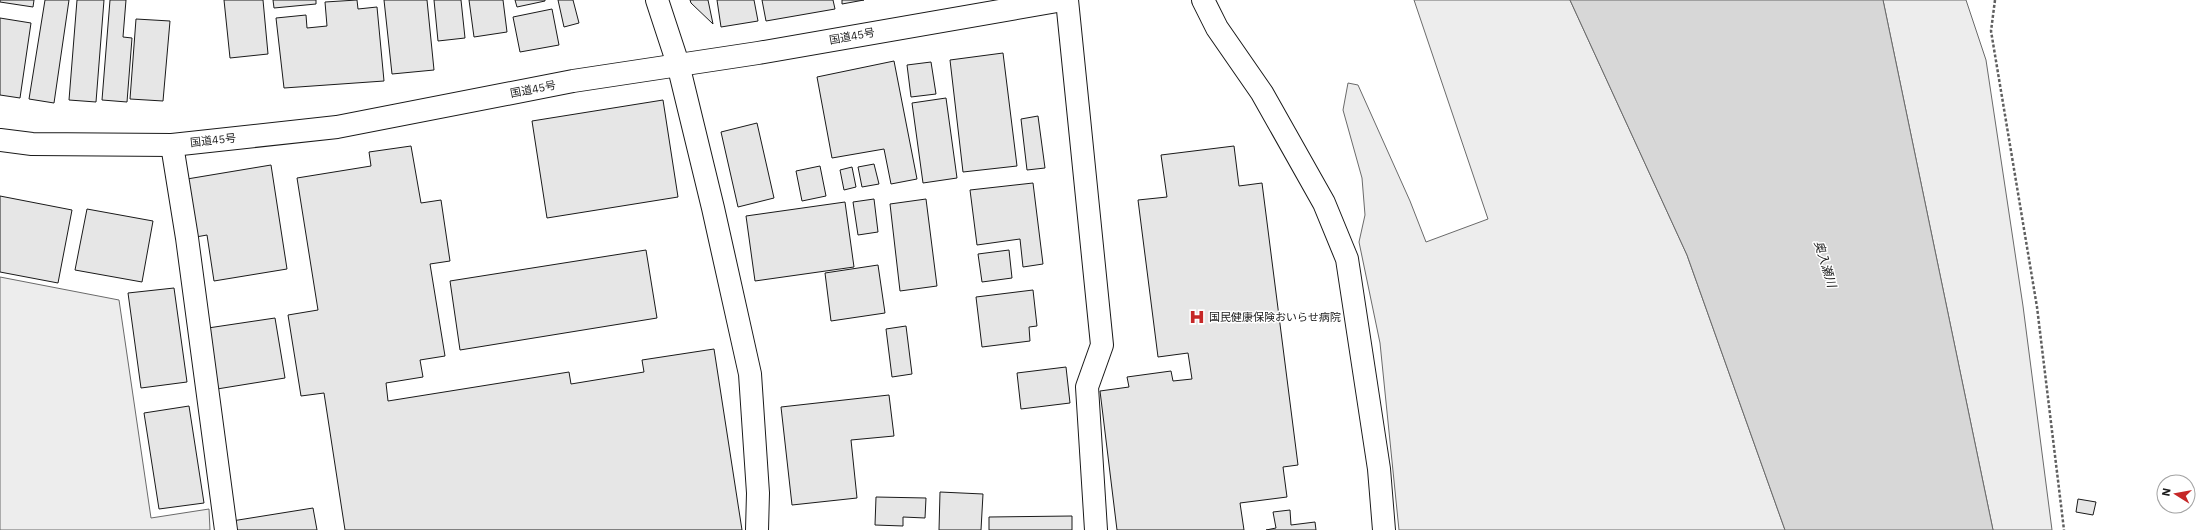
<svg xmlns="http://www.w3.org/2000/svg" width="2212" height="530" viewBox="0 0 2212 530" font-family="'IBM Plex Sans','Noto Sans JP',sans-serif">
  <style>
    .built { fill: #ededed; stroke: #6a6a6a }
    .water { fill: #d7d7d7; stroke: #6a6a6a }
    .building { fill: #e6e6e6; stroke: #1a1a1a }
    .lines { fill: none; stroke-linecap: round; stroke-linejoin: round }
    .street-casing { stroke: #1a1a1a; stroke-width: 24 }
    .secondary-casing { stroke: #1a1a1a; stroke-width: 24 }
    .highway-casing { stroke: #1a1a1a; stroke-width: 24 }
    .path { stroke: #5f5f5f; stroke-width: 2.5; stroke-dasharray: 3 2; stroke-linecap: butt }
    .street { stroke: #fff; stroke-width: 22 }
    .secondary { stroke: #fff; stroke-width: 22 }
    .highway { stroke: #fff; stroke-width: 22 }
    .labels { text-anchor: middle; stroke-width: 3; stroke-linejoin: round; paint-order: stroke }
    .street-label { font-size: 11px; fill: #1a1a1a; stroke: #fff }
    .poi-label { font-size: 11px; fill: #1a1a1a; stroke: #fff; text-anchor: start }
    .water-label { font-size: 12px; font-style: italic; fill: #1a1a1a; stroke: #fff }
  </style>
  <rect width="100%" height="100%" fill="#fff"/>
  <!-- built -->
  <g class="built">
    <path d="M1414,0H1570L1687,255L1785,530H1399L1380,343L1359,242L1365,215L1362,178L1343,110L1348,83L1358,85L1410,201L1426,242L1488,219Z"/>
    <path d="M1883,0H1966L1986,60L2023,306L2052,530H1993Z"/>
    <path d="M0,277L119,300L151,518L209,509L210,530H0Z"/>
  </g>
  <!-- water -->
  <path class="water" d="M1570,0H1883L1993,530H1785L1687,255Z"/>
  <!-- building -->
  <g class="building">
    <path d="M0,0H34L33,7L0,2Z"/>
    <path d="M45,0H69L54,103L29,99Z"/>
    <path d="M77,0H104L96,102L69,100Z"/>
    <path d="M110,0H126L123,37L132,38L127,102L102,100Z"/>
    <path d="M224,0H263L268,54L230,58Z"/>
    <path d="M273,0H316V4L274,8Z"/>
    <path d="M357,0L358,9L377,7L384,81L284,88L276,18L306,15L307,28L327,26L325,2Z"/>
    <path d="M384,0H427L434,70L392,74Z"/>
    <path d="M434,0H461L465,38L438,41Z"/>
    <path d="M469,0H503L507,32L474,37Z"/>
    <path d="M515,0H545V1L517,7Z"/>
    <path d="M558,0H573L579,23L564,27Z"/>
    <path d="M690,0H708L713,24L691,3Z"/>
    <path d="M717,0H754L758,21L721,27Z"/>
    <path d="M762,0H833L835,9L766,21Z"/>
    <path d="M842,0H864L842,4Z"/>
    <path d="M552,9L559,45L520,52L513,17Z"/>
    <path d="M0,18L31,23L20,98L0,95Z"/>
    <path d="M136,19L170,21L163,101L130,99Z"/>
    <path d="M1003,53L1017,166L963,172L950,60Z"/>
    <path d="M894,61L917,179L891,184L884,149L832,158L817,77Z"/>
    <path d="M931,62L936,94L911,97L907,65Z"/>
    <path d="M946,98L957,178L923,183L912,103Z"/>
    <path d="M663,100L678,197L547,218L532,121Z"/>
    <path d="M1038,116L1045,168L1027,170L1021,119Z"/>
    <path d="M757,123L774,198L738,207L721,132Z"/>
    <path d="M411,146L421,203L441,200L450,261L430,264L445,356L420,360L423,377L386,383L388,401L569,372L571,384L644,372L642,360L714,349L742,530H345L324,393L301,396L288,315L318,310L297,178L371,166L369,152Z"/>
    <path d="M1234,146L1239,186L1262,183L1298,465L1283,467L1287,497L1240,503L1244,530H1117L1100,391L1129,387L1127,377L1171,371L1173,381L1192,379L1188,353L1158,357L1138,200L1167,197L1161,155Z"/>
    <path d="M874,164L879,184L862,187L858,167Z"/>
    <path d="M271,165L287,269L214,281L207,235L196,237L187,179Z"/>
    <path d="M820,166L826,196L802,201L796,171Z"/>
    <path d="M852,167L856,187L844,190L840,170Z"/>
    <path d="M1033,183L1043,264L1023,267L1020,239L977,245L970,190Z"/>
    <path d="M0,196L72,210L58,283L0,272Z"/>
    <path d="M874,199L878,232L858,235L853,202Z"/>
    <path d="M926,199L937,286L900,291L890,204Z"/>
    <path d="M845,202L854,267L755,281L746,216Z"/>
    <path d="M87,209L153,221L142,282L75,270Z"/>
    <path d="M646,250L657,318L460,350L450,281Z"/>
    <path d="M1009,250L1012,278L982,282L978,254Z"/>
    <path d="M878,265L885,313L831,321L825,273Z"/>
    <path d="M174,288L187,382L141,388L128,293Z"/>
    <path d="M1033,290L1037,326L1029,327L1030,341L982,347L976,297Z"/>
    <path d="M275,318L285,378L217,389L208,328Z"/>
    <path d="M906,326L912,374L892,377L886,329Z"/>
    <path d="M1066,367L1070,403L1021,409L1017,373Z"/>
    <path d="M889,395L894,436L851,440L857,498L792,505L781,407Z"/>
    <path d="M189,406L204,503L159,509L144,413Z"/>
    <path d="M940,492L983,494L981,530H939Z"/>
    <path d="M876,497L926,498L925,518L903,517V526L875,525Z"/>
    <path d="M2078,499L2096,502L2093,515L2076,512Z"/>
    <path d="M313,508L317,530H234L232,521Z"/>
    <path d="M1290,510L1291,525L1315,522L1316,530H1266L1276,528L1273,512Z"/>
    <path d="M1072,516V530H989V517Z"/>
  </g>
  <g class="lines">
    <defs>
      <g id="street">
        <path d="M1067,0L1102,345L1087,387L1096,530"/>
        <path d="M1203,0L1217,28L1262,93L1324,203L1347,259L1379,469L1384,530"/>
        <path d="M678,64L713,208L750,374L758,493L757,530"/>
        <path d="M172,145L187,238L226,530"/>
      </g>
      <path id="secondary" d="M657,0L678,64"/>
      <path id="highway" d="M0,140L32,144L172,145L337,127L573,81L758,53L1063,0"/>
    </defs>
    <!-- street casing -->
    <use href="#street" class="street-casing"/>
    <!-- secondary casing -->
    <use href="#secondary" class="secondary-casing"/>
    <!-- highway casing -->
    <use href="#highway" class="highway-casing"/>
    <!-- path -->
    <path class="path" d="M1995,0L1991,31L2037,307L2064,530"/>
    <!-- street -->
    <use href="#street" class="street"/>
    <!-- secondary -->
    <use href="#secondary" class="secondary"/>
    <!-- highway -->
    <use href="#highway" class="highway"/>
  </g>
  <!-- icons -->
  <defs>
    <symbol id="hospital-bare" viewBox="-9 -9 18 18"><path d="M-5-5h3v3.5h4V-5h3V5h-3V1.5h-4V5h-3Z" fill="#c62828" stroke="#fff" stroke-width="2.5" paint-order="stroke"/></symbol>
  </defs>
  <g fill-rule="evenodd">
    <use href="#hospital-bare" x="1186" y="306" width="22" height="22"/>
  </g>
  <g class="labels">
    <!-- street labels -->
    <g class="street-label">
      <text transform="translate(852 36) rotate(-10)" y="4">国道45号</text>
      <text transform="translate(533 89) rotate(-11)" y="4">国道45号</text>
      <text transform="translate(213 140) rotate(-6)" y="4">国道45号</text>
    </g>
    <!-- poi labels -->
    <g class="poi-label">
      <text x="1209" y="321">国民健康保険おいらせ病院</text>
    </g>
    <!-- water labels -->
    <g class="water-label">
      <text transform="translate(1825 264) rotate(73)" y="4">奥入瀬川</text>
    </g>
  </g>
  <!-- north arrow -->
  <g transform="translate(2176 494) rotate(281)"><circle r="19" fill="#ffffff" stroke="#a3a3a3"/>
  <path d="M0-3L7 15L0 10L-7 15Z" fill="#c62828"/>
  <text y="-6" font-size="11" font-weight="bold" text-anchor="middle" fill="#1a1a1a">N</text>
  </g>
</svg>
